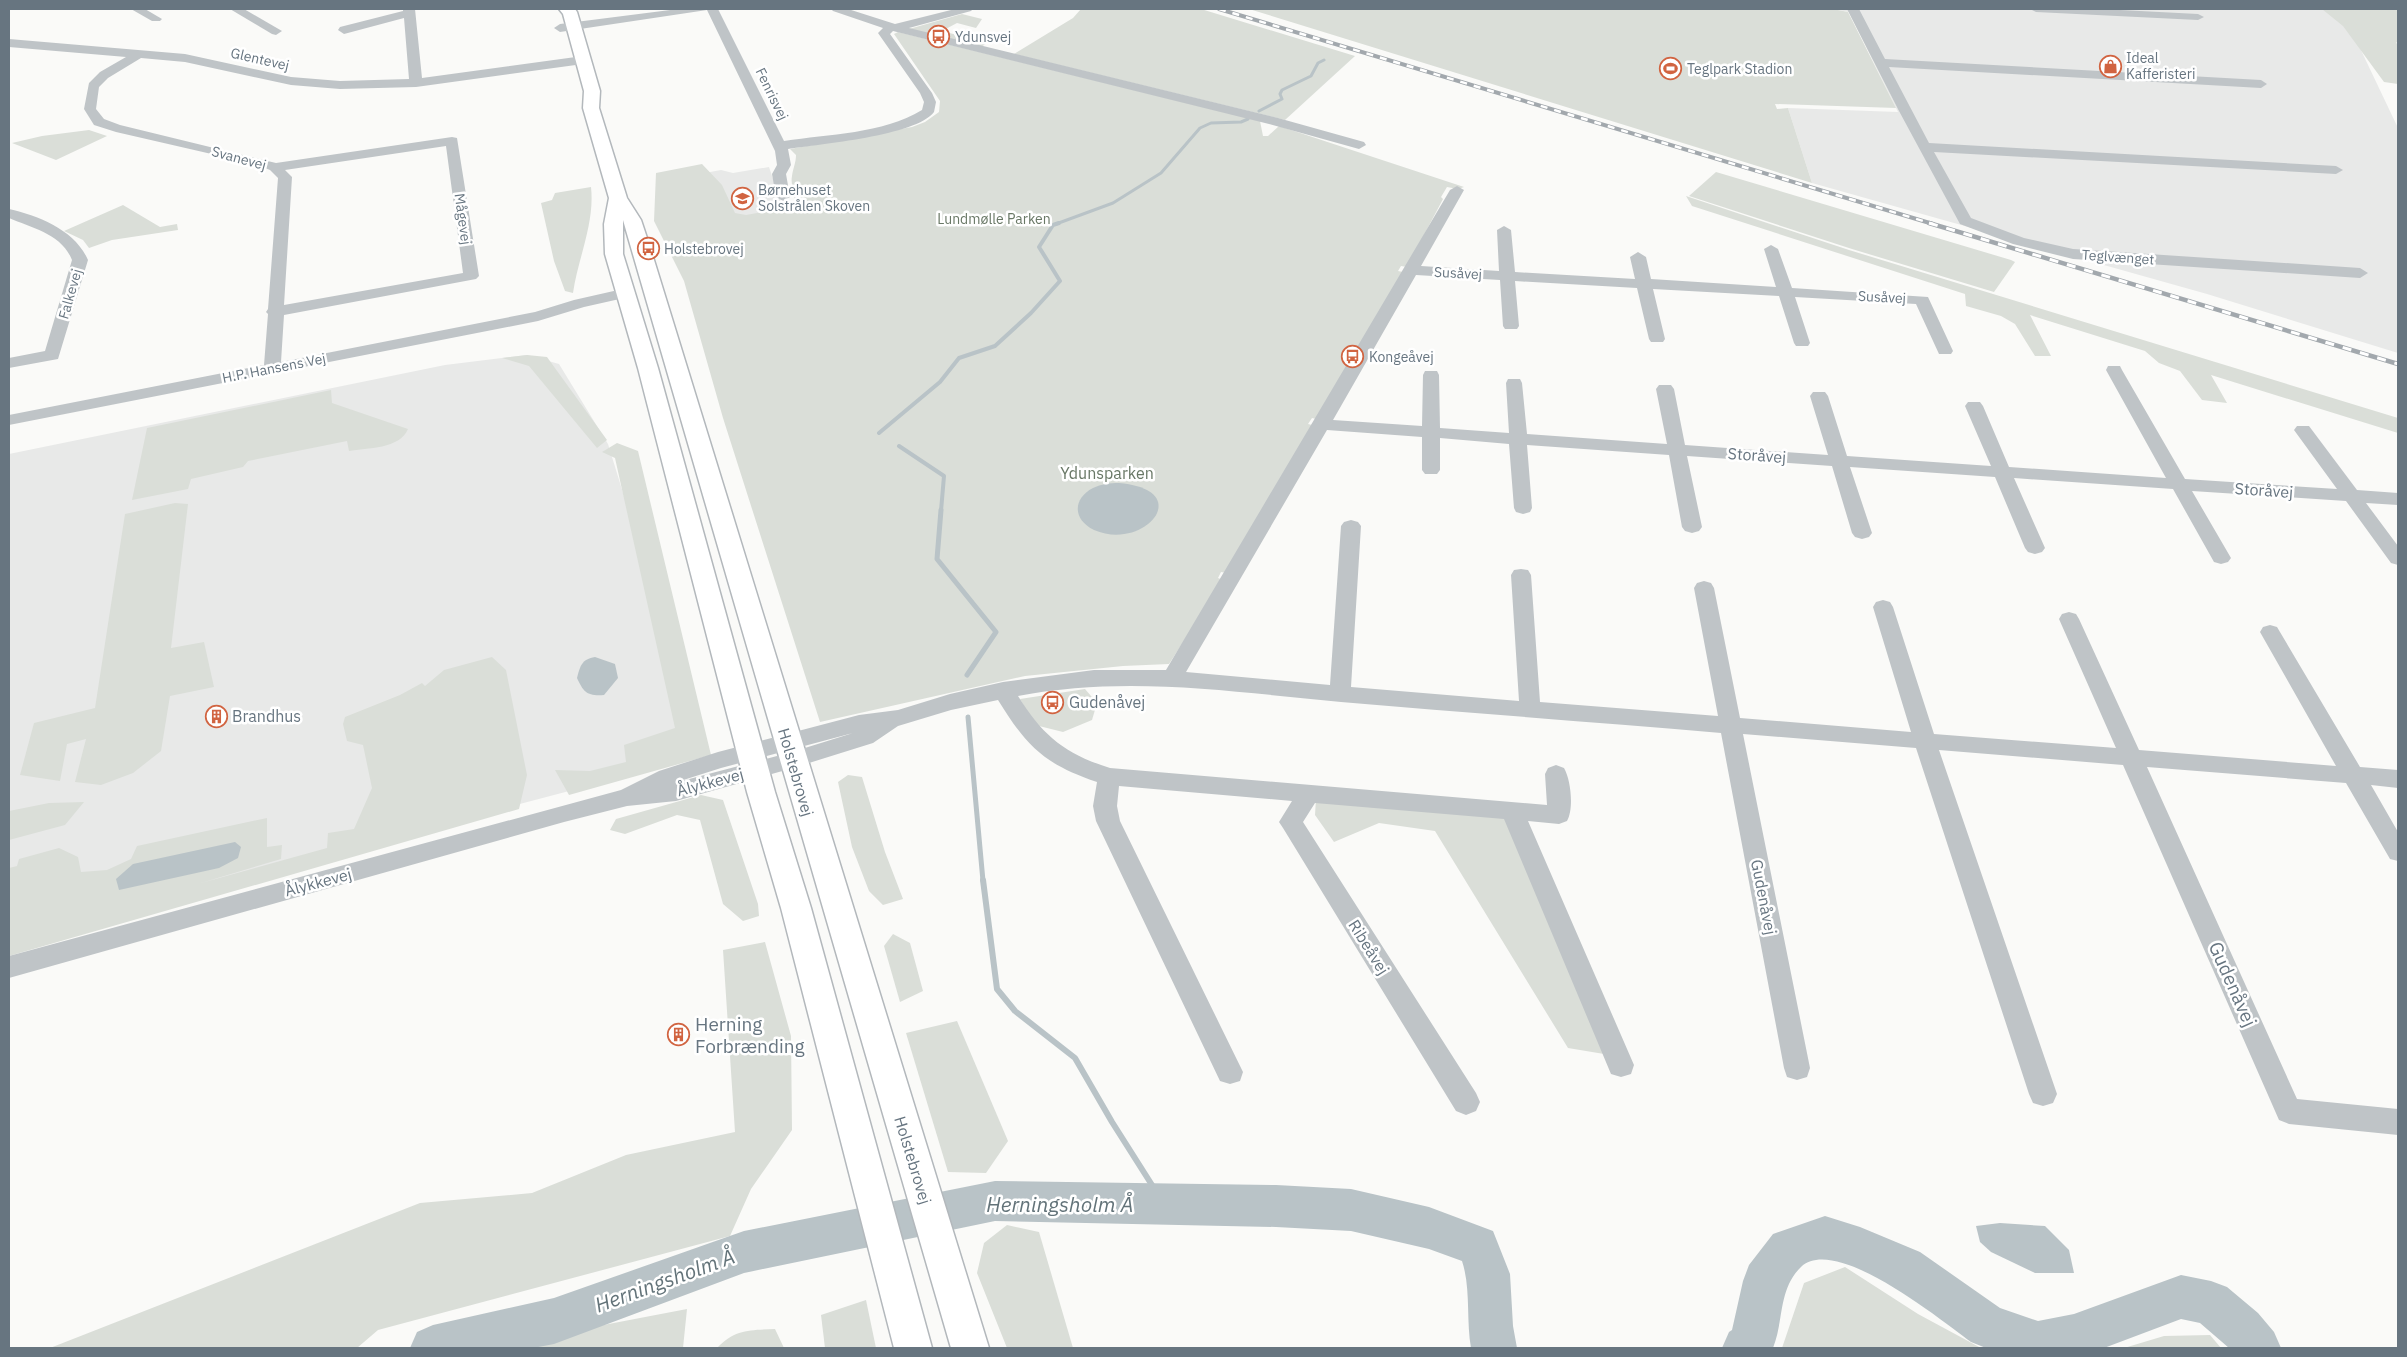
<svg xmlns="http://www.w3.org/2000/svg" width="2407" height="1357" viewBox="0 0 2407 1357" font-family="'IBM Plex Sans',sans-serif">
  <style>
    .built { fill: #e8e9e8 }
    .green { fill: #daded8 }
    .water { fill: #b9c3c7 }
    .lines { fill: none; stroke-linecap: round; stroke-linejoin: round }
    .stream-far3 { stroke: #b9c3c7; stroke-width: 3 }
    .stream-far2 { stroke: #b9c3c7; stroke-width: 4 }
    .stream-far1 { stroke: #b9c3c7; stroke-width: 5 }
    .stream { stroke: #b9c3c7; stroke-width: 6 }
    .river { fill: #b9c3c7; fill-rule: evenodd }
    .major-casing { stroke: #b3b8bc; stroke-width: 3 }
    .minor { fill: #bfc4c7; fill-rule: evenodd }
    .major { fill: #fff; fill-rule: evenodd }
    .rail-far1-casing { stroke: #a2a8ad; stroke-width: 4 }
    .rail-casing { stroke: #a2a8ad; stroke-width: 4.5 }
    .rail-far1 { stroke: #fff; stroke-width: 2.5; stroke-dasharray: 7; stroke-linecap: butt }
    .rail { stroke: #fff; stroke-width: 3; stroke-dasharray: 9; stroke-linecap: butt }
    .labels { text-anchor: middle; stroke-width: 5; stroke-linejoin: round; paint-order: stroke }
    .far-poi-label { font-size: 14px; fill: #677580; stroke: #fff; text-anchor: start }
    .far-street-label { font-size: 14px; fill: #677580; stroke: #fff }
    .far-park-label { font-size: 14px; fill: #697866; stroke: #fff }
    .street-label { font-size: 16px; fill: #677580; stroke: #fff }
    .park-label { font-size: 16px; fill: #697866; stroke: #fff }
    .poi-label { font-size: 16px; fill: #677580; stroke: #fff; text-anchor: start }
    .near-street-label { font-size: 19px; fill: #677580; stroke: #fff }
    .near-poi-label { font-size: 19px; fill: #677580; stroke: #fff; text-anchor: start }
    .near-water-label { font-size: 21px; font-style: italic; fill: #637379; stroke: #fff }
  </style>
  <rect width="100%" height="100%" fill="#fafaf8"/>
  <!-- built -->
  <g class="built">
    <path d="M1833,9H2327L2349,25L2398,128V353L2207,294L1812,183L1788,108L1898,112L1849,12Z"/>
    <path d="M769,167L787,220L735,228L694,175L721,170L733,173Z"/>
    <path d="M527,355L559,364L608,444L699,740L683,761L516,805L9,950V454L445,365Z"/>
  </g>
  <!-- green -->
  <g class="green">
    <path d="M1081,9H1201L1355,56L1285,120L1014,54L1073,18Z"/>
    <path d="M1249,9H1833L1848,12L1896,108L1775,104L1777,109L1788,108L1812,183Z"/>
    <path d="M2322,9H2398V43L2396,42L2398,46V84L2384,82L2343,26Z"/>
    <path d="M962,14L982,19L976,28L957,23L942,31L987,43L981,47L909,29Z"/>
    <path d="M898,32L1260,121L1263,136H1268L1279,126L1464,187L1458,189L1447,187L1441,197L1443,199L1407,267L1401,266L1398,271L1403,272L1316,419L1312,418L1308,424L1312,425L1227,573L1221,572L1218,578L1223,580L1169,664L1123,666L1025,676L820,722L723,418L684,281L654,221L656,173L702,164L722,185L735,213L746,215L795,206C796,196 790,186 792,176C793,168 796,163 796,155L790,149L912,127L925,122L939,112L940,101L894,34Z"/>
    <path d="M89,130L107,136L56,160L12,143L42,136Z"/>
    <path d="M1716,172L2011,260L2015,262L1994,292L1852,249L1689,196Z"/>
    <path d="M591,187C595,223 578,258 573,293L565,291L554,261L541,203L552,200L555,193Z"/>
    <path d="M1686,196L1849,250L2398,418V433L2211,375L2227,403L2202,400L2180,371L2159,363L2145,351L2030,315L2051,356H2035L2015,324L2001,316L1966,306L1965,294L1692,206Z"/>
    <path d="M123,205L160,227L177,224L178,230L112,240L89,248L83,240L64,231Z"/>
    <path d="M527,355L547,357L607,440L597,448L529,366L502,358Z"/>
    <path d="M331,390L332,403L408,429C400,449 367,448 349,451L347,441L248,461L243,467L191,479L188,489L132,500L147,428Z"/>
    <path d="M617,443L638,451L711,755L569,795L555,770L590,771L626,762L624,745L675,728L615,458L602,452Z"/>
    <path d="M175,503L188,504L171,648L204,642L214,687L170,696L161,751L133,773L101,785L75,782L86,739L67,744L60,781L20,775L34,723L95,708L125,514Z"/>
    <path d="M492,657L506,670L527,775L519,809L9,956V868L17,866L19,859L59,848L78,857L81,872L107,870L131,859L137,846L267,818V847L282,845L281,859L201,883L327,848L328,833L354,829L372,788L363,745L347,741L343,724L345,717L400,695L422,683L425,686L444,670Z"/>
    <path d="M1085,689L1097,703L1092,720L1063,732L1035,725L1020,699Z"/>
    <path d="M848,775L862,777L885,852L903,899L883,905L869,891L852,847L838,782Z"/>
    <path d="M701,795L723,800L758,904L759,916L743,921L723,904L700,820L677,815L625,834L610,830L616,819Z"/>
    <path d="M1316,799L1511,815L1610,1055L1568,1048L1435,831L1379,823L1334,842L1315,815Z"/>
    <path d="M84,802L65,825L9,840V811L49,803Z"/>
    <path d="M893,934L910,943L923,991L900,1002L884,946Z"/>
    <path d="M765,942L791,1036L792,1130L751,1189L730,1236L378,1330L357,1348H50L420,1203L532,1193L626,1155L735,1132L723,950Z"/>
    <path d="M957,1021L1008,1141L986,1173L948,1172L906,1033Z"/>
    <path d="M1007,1225L1039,1232L1073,1348H1007L977,1273L984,1243Z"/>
    <path d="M1845,1267L1918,1314L1981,1348H1782L1804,1283Z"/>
    <path d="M866,1300L876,1348H825L821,1315Z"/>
    <path d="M687,1309L683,1348H483Z"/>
    <path d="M775,1329L784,1348H717C735,1329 750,1330 775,1329Z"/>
    <path d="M2210,1335L2221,1348H2124L2164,1336Z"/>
  </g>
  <!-- water -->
  <g class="water">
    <path d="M1119,483C1197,490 1144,552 1094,530C1073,520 1072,499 1093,488C1101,484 1110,483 1119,483Z"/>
    <path d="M595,657L615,664L618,678L604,695C587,696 584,693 577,678C580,666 582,659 595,657Z"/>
    <path d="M235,842L241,847L238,858L219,868L119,890L116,879L133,864Z"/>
    <path d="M2000,1223L2045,1226L2069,1250L2074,1273H2035L1991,1252L1980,1242L1976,1226Z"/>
  </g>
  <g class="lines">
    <!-- stream-far3 -->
    <g class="stream-far3">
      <path d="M1259,111L1282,99L1280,94L1282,90L1311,76L1318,63L1324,60"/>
      <path d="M1056,224L1113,203L1161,173L1200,128L1211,123L1241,122L1248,119"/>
    </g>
    <!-- stream-far2 -->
    <g class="stream-far2">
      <path d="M879,433L940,382L959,358L995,346L1031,313L1060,281L1039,247L1053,225L1059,223"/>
      <path d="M899,446L944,476L941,511"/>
    </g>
    <!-- stream-far1 -->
    <g class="stream-far1">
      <path d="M941,510L937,559L996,632L967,675"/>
      <path d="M968,717L983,881"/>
    </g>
    <!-- stream -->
    <path class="stream" d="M983,880L997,989L1015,1011L1075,1058L1112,1122L1164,1204"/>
    <!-- river -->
    <g class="river">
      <path d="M995,1181L1276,1185L1351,1189L1429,1207L1493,1231L1510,1274L1513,1326L1517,1348H1471C1466,1320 1471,1288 1462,1261L1429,1249L1351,1231L1276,1227L995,1221L744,1273L554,1344L533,1348H410L417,1332L433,1325L554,1298L744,1231Z"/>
      <path d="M1825,1216L1860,1227L1920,1252L2000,1308L2038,1321L2074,1314L2181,1275L2211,1281L2227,1287L2258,1313L2274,1332L2281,1348H2229L2200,1323L2181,1319L2104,1348H1986L1971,1342C1942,1321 1836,1234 1801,1267C1778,1289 1784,1321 1773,1348H1722L1729,1332L1732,1330L1743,1281L1749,1265L1773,1234Z"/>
    </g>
    <defs>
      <path id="major" d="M559,9H575L577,12L600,91L599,108L627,198L641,220L650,247L989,1348H951L623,220V254L658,368L775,792L811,908L932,1348H894L781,908L747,792L638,368L605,254L604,224L609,198L583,108L584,91L563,14Z"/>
    </defs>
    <!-- major casing -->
    <use href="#major" class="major-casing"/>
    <!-- minor -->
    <g class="minor">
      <path d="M131,9H145L162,19L160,21H152Z"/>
      <path d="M230,9H244L282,31L276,35L272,34Z"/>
      <path d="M403,9H415L422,78L583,56L589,60L583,64L416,87L340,89L291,85L185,62L141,58L108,78L99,87L96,109L104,119L120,125L276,163L452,137L457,138L479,276L476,279L284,315L281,362L535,312L574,300L627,288L633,290L635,293L633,296L584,307L538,321L9,425V415L264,365L268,314L266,312L268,309L278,178L270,170L255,164L116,132L94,125L84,109L89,83L100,72L126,57L9,47V39L185,54L291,77L340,81L409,79L404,18L344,34L338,30L340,27L403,11ZM446,146L463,273L284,305L292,177L285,170Z"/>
      <path d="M678,9H718L784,141C829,134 882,134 922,110L924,102L920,93L878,33L883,28L833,11L831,9H848L895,24L955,9H973L971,11L909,28L1278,118L1364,142L1366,145L1359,149L1269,124L893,31L890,34L932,93L936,102L934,112C916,136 819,144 788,149L791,165L786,174L790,197L783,201L776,197L772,174L777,165L775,151L707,10L560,32L554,28L560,24Z"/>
      <path d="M1847,9H1859L1885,59L2261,80L2267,84L2261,88L1889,67L1929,143L2336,166L2343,170L2336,174L1934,152L1971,218L2024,238L2073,249L2360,268L2368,273L2360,278L2073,259L2013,244L1960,224L1899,111Z"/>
      <path d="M2030,9H2101L2198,14L2204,17L2198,20L2036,12Z"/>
      <path d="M1457,186L1464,190L1421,266L1499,271L1497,230L1504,226L1511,230L1515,272L1635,279L1630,257L1638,252L1646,257L1651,279L1776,287L1764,249L1771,245L1778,249L1792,288L1928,297L1953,351L1951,354H1939L1916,304L1795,297L1810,343L1808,346H1796L1794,343L1779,296L1653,289L1665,339L1663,342H1651L1649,339L1637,288L1515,281L1519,326L1517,329H1505L1503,326L1500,280L1416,275L1333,420L1422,426L1423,375L1425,371H1437L1439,375L1440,428L1509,433L1506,383L1508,379H1520L1522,383L1527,434L1667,444L1656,389L1659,385H1671L1674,389L1685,445L1828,455L1810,396L1813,392H1825L1828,396L1847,456L1991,466L1965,406L1968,402H1980L1983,406L2009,467L2166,478L2106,370L2108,366H2120L2122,370L2185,479L2337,489L2294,430L2297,426H2309L2357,490L2398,493V505L2366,503L2398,546V565L2391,563L2346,501L2192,491L2231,558L2228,562L2221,564L2214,562L2173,489L2014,478L2045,548L2042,552L2035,554L2028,552L2025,548L1995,477L1850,467L1872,533L1869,537L1862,539L1855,537L1852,533L1832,466L1687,456L1702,527L1699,531L1692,533L1685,531L1682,527L1669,455L1527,445L1532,508L1530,512L1523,514L1516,512L1514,508L1509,444L1440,438V470L1437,474H1425L1422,470V437L1327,430L1186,672L1330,685L1341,526L1344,522L1351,520L1358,522L1361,526L1351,687L1519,701L1511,575L1514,570L1521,569L1528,570L1531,575L1540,702L1718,716L1694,588L1697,583L1704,581L1711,583L1714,588L1740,718L1911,732L1873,607L1876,602L1883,600L1890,602L1893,607L1934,734L2116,748L2059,619L2062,614L2069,612L2076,614L2079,619L2139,750L2336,766L2260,632L2263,627L2270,625L2277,627L2360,767L2398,770V788L2371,785L2398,832V861L2390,859L2346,783L2147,767L2297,1099L2398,1109V1135L2289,1124L2279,1120L2123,765L1939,750L2057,1094L2053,1103L2043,1106L2033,1103L2029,1094L1916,748L1743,734L1810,1068L1807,1077L1797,1080L1787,1077L1784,1068L1721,733C1594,722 1468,713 1341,702C1232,692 1127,675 1018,696C1043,736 1065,754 1110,768L1547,805L1545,774L1548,768L1556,765L1564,768C1571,780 1574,809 1567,821L1559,824L1528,821L1634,1065L1631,1074L1621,1077L1611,1074L1504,819L1315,803L1303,822L1476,1093L1480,1102L1476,1111L1466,1115L1456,1111L1283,828L1279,822L1292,801L1119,786L1117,806L1120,821L1243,1072L1240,1081L1230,1084L1220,1081L1096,821L1093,806L1097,782C1044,764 1027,747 998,700L951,710L898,726L873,743L793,768L676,801L627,806L564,822L9,978V956L621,790L659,771L718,752L859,715L898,710L950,694L1003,682L1094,670H1166L1450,190ZM853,733L792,752L674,783L721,768Z"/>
      <path d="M9,209C39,216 75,230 88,260L58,359L9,368V358L45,351L72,260C62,234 32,228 9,218Z"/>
    </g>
    <!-- major -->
    <use href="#major" class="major"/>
    <defs>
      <path id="rail-far1" d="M1219,9L1933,224"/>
      <path id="rail" d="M1929,223L2398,364"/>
    </defs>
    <!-- rail-far1 casing -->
    <use href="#rail-far1" class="rail-far1-casing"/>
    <!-- rail casing -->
    <use href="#rail" class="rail-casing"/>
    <!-- rail-far1 -->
    <use href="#rail-far1" class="rail-far1"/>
    <!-- rail -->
    <use href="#rail" class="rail"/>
  </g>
  <!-- icons -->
  <defs>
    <symbol id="bus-ring" viewBox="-11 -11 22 22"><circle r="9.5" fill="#fff" stroke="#d16441" stroke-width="1.5"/><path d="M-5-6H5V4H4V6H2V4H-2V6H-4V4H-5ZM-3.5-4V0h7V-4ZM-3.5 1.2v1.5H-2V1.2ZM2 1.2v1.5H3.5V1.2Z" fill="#d16441"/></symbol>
    <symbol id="shop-ring" viewBox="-11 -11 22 22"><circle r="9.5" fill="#fff" stroke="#d16441" stroke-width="1.5"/><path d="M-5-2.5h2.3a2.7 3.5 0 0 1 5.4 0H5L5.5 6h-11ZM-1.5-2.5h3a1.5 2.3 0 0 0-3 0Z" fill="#d16441"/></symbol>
    <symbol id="stadium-ring" viewBox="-11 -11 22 22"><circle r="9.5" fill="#fff" stroke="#d16441" stroke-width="1.5"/><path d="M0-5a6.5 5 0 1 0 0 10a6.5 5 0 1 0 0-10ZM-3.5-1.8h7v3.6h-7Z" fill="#d16441"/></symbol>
    <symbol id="school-ring" viewBox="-11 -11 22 22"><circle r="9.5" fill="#fff" stroke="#d16441" stroke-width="1.5"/><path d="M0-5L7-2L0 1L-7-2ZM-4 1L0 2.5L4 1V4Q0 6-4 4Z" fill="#d16441"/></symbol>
    <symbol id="building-ring" viewBox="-11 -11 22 22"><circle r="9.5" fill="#fff" stroke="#d16441" stroke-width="1.5"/><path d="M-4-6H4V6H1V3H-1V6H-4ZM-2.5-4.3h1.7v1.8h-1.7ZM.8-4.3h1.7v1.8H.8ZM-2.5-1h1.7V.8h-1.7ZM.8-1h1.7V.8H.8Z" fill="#d16441"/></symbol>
  </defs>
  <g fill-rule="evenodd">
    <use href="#bus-ring" x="926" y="24" width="25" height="25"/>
    <use href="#shop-ring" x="2098" y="54" width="25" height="25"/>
    <use href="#stadium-ring" x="1658" y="56" width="25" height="25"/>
    <use href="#school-ring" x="730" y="186" width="25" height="25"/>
    <use href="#bus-ring" x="636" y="236" width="25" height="25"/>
    <use href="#bus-ring" x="1340" y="344" width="25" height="25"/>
    <use href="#bus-ring" x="1040" y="690" width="25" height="25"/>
    <use href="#building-ring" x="204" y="704" width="25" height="25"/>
    <use href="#building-ring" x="666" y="1022" width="25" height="25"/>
  </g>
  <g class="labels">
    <!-- far-poi labels -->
    <g class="far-poi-label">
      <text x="955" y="42">Ydunsvej</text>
      <text x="2126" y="63">Ideal<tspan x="2126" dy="16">Kafferisteri</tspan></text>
      <text x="1687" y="74">Teglpark Stadion</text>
      <text x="758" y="195">Børnehuset<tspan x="758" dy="16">Solstrålen Skoven</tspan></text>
      <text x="664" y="254">Holstebrovej</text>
      <text x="1369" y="362">Kongeåvej</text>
    </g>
    <!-- far-street labels -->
    <g class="far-street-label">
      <text transform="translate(260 59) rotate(13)" y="5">Glentevej</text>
      <text transform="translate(772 94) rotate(64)" y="5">Fenrisvej</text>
      <text transform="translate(239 158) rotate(15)" y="5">Svanevej</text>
      <text transform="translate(463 219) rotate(82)" y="5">Mågevej</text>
      <text transform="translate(2118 257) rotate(4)" y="5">Teglvænget</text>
      <text transform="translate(1458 273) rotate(3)" y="5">Susåvej</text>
      <text transform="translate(70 294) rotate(-74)" y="5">Falkevej</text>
      <text transform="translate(1882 297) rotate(3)" y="5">Susåvej</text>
      <text transform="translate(274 368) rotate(-11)" y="5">H.P. Hansens Vej</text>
    </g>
    <!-- far-park labels -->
    <g class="far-park-label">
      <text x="994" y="224">Lundmølle Parken</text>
    </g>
    <!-- street labels -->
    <g class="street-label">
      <text transform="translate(1757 455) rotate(4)" y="6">Storåvej</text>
      <text transform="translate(2264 490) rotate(4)" y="6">Storåvej</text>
      <text transform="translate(796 772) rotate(74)" y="6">Holstebrovej</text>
      <text transform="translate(710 782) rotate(-15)" y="6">Ålykkevej</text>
      <text transform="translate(318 882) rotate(-15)" y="6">Ålykkevej</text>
      <text transform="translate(1764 897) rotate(79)" y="6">Gudenåvej</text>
      <text transform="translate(1369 947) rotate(58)" y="6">Ribeåvej</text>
      <text transform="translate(913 1160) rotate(73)" y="6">Holstebrovej</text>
    </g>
    <!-- park labels -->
    <g class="park-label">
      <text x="1107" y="479">Ydunsparken</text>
    </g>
    <!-- poi labels -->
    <g class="poi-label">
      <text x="1069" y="708">Gudenåvej</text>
      <text x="232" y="722">Brandhus</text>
    </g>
    <!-- near-street labels -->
    <g class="near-street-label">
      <text transform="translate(2233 984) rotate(66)" y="7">Gudenåvej</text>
    </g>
    <!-- near-poi labels -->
    <g class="near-poi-label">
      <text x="695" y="1031">Herning<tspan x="695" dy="22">Forbrænding</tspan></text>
    </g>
    <!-- near-water labels -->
    <g class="near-water-label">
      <text x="1060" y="1212">Herningsholm Å</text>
      <text transform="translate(665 1281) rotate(-20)" y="7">Herningsholm Å</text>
    </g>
  </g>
  <!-- border -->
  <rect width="2407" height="1357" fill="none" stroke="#677580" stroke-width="20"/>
</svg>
